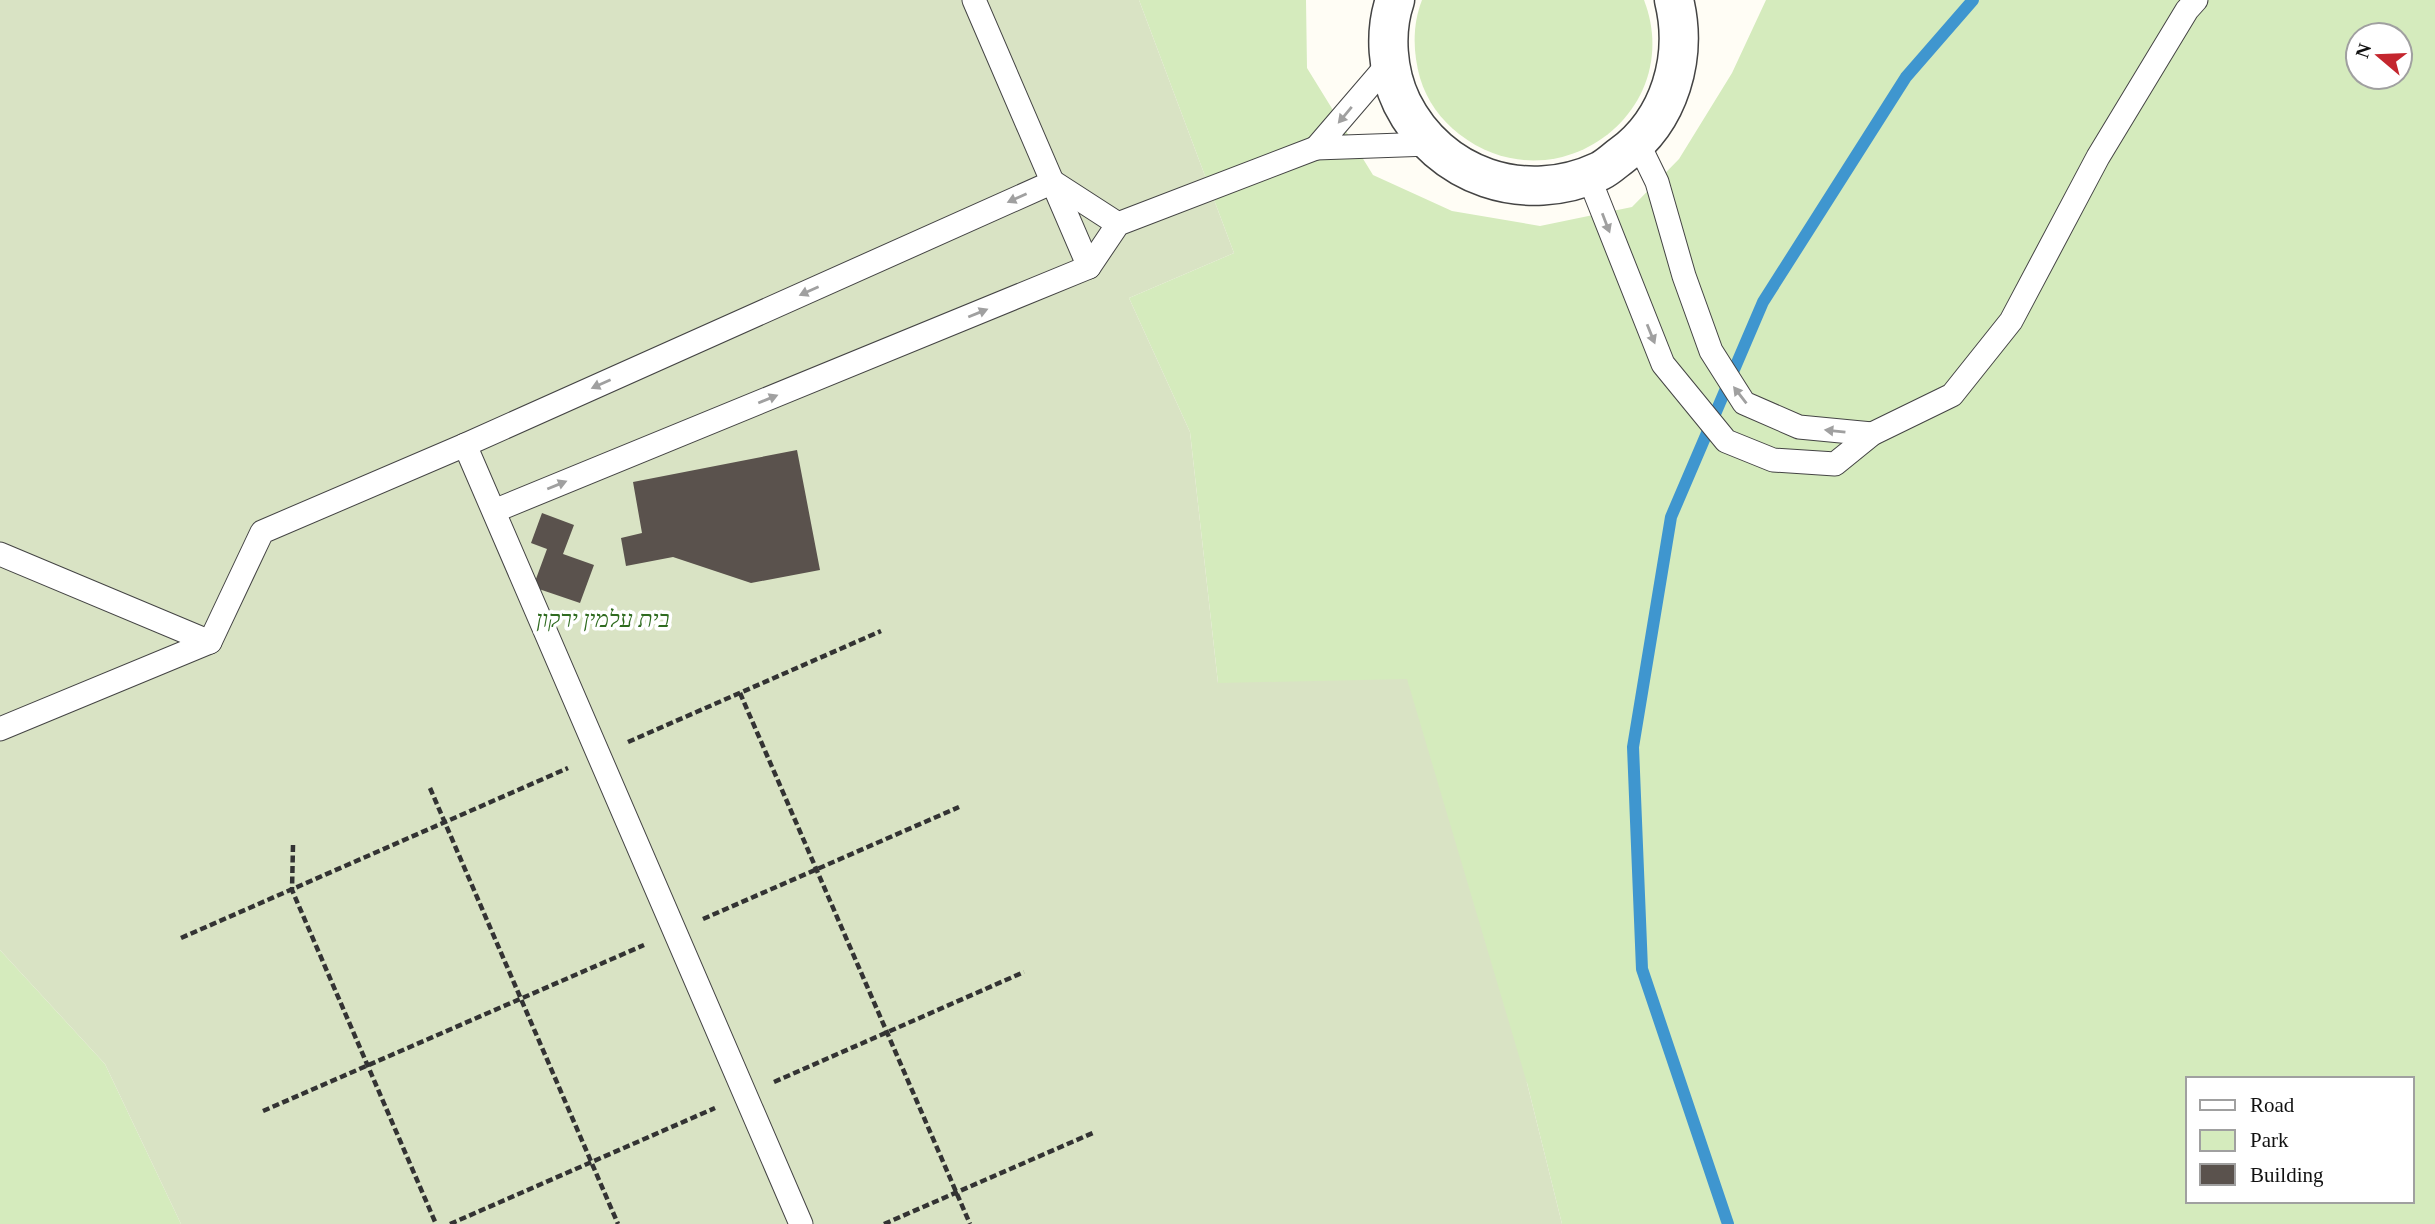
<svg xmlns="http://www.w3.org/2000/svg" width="2435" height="1224" viewBox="0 0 2435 1224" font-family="'Times New Roman','Noto Sans Hebrew',serif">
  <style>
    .green { fill: #d5ebbd; fill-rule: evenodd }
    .cemetery { fill: #d9e3c4 }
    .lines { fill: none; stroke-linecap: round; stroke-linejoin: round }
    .stream { stroke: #3f96cf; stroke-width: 12 }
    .building { fill: #5a524d }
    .service-casing { stroke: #444; stroke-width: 25 }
    .minor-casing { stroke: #444; stroke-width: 41 }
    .path { stroke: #333; stroke-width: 4.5; stroke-dasharray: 7 3.5; stroke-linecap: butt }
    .service { stroke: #fff; stroke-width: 23 }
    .minor { stroke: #fff; stroke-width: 38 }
    .oneway { fill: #a0a0a0 }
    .labels { text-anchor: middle; stroke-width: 7; stroke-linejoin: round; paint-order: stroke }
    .park-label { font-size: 23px; font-style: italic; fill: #2f6b1f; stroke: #fff }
  </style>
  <rect width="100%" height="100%" fill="#fffdf5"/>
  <!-- green -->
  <g class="green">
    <path d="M1139,0H1306L1307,68L1373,175L1452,211L1540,226L1632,207L1679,159L1732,73L1766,0H2435V1224H1562L1527,1083L1218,683L1190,432L1129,298L1234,253ZM2358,35H2400V77H2358ZM2188,1079H2412V1201H2188Z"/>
    <path d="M1422,0H1644C1687,112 1556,209 1459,134C1441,120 1427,101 1420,78C1413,52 1412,26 1422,0Z"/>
    <path d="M0,950L105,1064L181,1224H0Z"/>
  </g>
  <!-- cemetery -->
  <path class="cemetery" d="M0,0H1139L1234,253L1129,298L1190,432L1218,683L1407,679L1527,1083L1562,1224H181L105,1064L0,950Z"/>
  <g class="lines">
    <!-- stream -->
    <path class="stream" d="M1728,1224L1642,969L1633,747L1671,517L1763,302L1906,77L1973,0"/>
  </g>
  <!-- building -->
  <g class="building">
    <path d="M797,450L820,570L751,583L673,557L626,566L621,538L642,533L633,482Z"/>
    <path d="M542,513L574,525L563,554L594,565L580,603L533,587L547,549L531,543Z"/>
  </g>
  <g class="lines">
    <defs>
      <g id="service">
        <path d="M974,0L1089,267"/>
        <path d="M1389,63L1316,148L1430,144"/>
        <path d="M1638,143L1657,182L1684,276L1711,351L1744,403L1799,427L1872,434"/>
        <path d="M1588,175L1663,364L1726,441L1773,460L1835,464L1872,434L1952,395L2011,321L2098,157L2187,10L2196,0"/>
        <path d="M465,445L801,1224"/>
        <path d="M494,511L1089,267L1118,224L1316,148"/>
        <path d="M0,554L210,642"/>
        <path d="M0,729L210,642L262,532L465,445L1053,182L1118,224"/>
      </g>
      <path id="minor" d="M1395,0C1384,32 1387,72 1402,103C1439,177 1525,206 1600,171C1608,167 1615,160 1622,155C1670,120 1688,57 1674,0"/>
    </defs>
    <!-- service casing -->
    <use href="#service" class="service-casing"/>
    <!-- minor casing -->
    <use href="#minor" class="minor-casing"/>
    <!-- path -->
    <g class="path">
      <path d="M740,693L970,1224"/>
      <path d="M628,742L881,631"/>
      <path d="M430,788L618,1224"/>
      <path d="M293,845L292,890L436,1224"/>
      <path d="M703,919L959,807"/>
      <path d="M181,938L568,768"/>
      <path d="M774,1082L1024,972"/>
      <path d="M263,1111L644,945"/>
      <path d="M450,1224L715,1108"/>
      <path d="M884,1224L1095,1132"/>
    </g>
    <!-- service -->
    <use href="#service" class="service"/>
    <!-- minor -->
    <use href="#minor" class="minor"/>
  </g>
  <!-- one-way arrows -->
  <defs><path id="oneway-solid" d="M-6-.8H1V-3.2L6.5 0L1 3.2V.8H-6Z" transform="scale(1.75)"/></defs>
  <g class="oneway">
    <use href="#oneway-solid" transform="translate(1345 115) rotate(130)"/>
    <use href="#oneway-solid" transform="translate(1017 198) rotate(156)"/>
    <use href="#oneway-solid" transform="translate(1606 223) rotate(69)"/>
    <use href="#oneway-solid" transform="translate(809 291) rotate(156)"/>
    <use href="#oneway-solid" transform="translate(978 313) rotate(-22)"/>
    <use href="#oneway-solid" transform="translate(1651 334) rotate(68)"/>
    <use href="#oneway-solid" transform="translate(601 384) rotate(156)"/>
    <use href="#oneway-solid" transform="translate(1740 395) rotate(-128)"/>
    <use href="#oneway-solid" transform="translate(768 399) rotate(-22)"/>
    <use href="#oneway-solid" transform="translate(1835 431) rotate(-174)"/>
    <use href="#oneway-solid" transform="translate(557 485) rotate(-22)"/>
  </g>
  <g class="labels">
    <!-- park labels -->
    <g class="park-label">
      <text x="603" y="627">בית עלמין ירקון</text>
    </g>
  </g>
  <!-- legend -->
  <rect x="2186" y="1077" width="228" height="126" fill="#ffffff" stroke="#a0a0a0" stroke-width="2"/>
  <rect x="2200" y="1100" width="35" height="10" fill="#ffffff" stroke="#a0a0a0" stroke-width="2"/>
  <text x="2250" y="1112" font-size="21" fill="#111111">Road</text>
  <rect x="2200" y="1130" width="35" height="21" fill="#d5ebbd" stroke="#a0a0a0" stroke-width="2"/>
  <text x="2250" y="1147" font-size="21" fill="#111111">Park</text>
  <rect x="2200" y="1164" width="35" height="21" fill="#5a524d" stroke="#a0a0a0" stroke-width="2"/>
  <text x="2250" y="1182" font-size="21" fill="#111111">Building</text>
  <!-- north arrow -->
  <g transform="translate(2379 56) rotate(289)"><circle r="33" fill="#ffffff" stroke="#a0a0a0" stroke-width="2"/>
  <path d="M0-5L12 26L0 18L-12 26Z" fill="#c4262e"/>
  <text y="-10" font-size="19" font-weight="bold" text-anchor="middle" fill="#111111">N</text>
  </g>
</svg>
